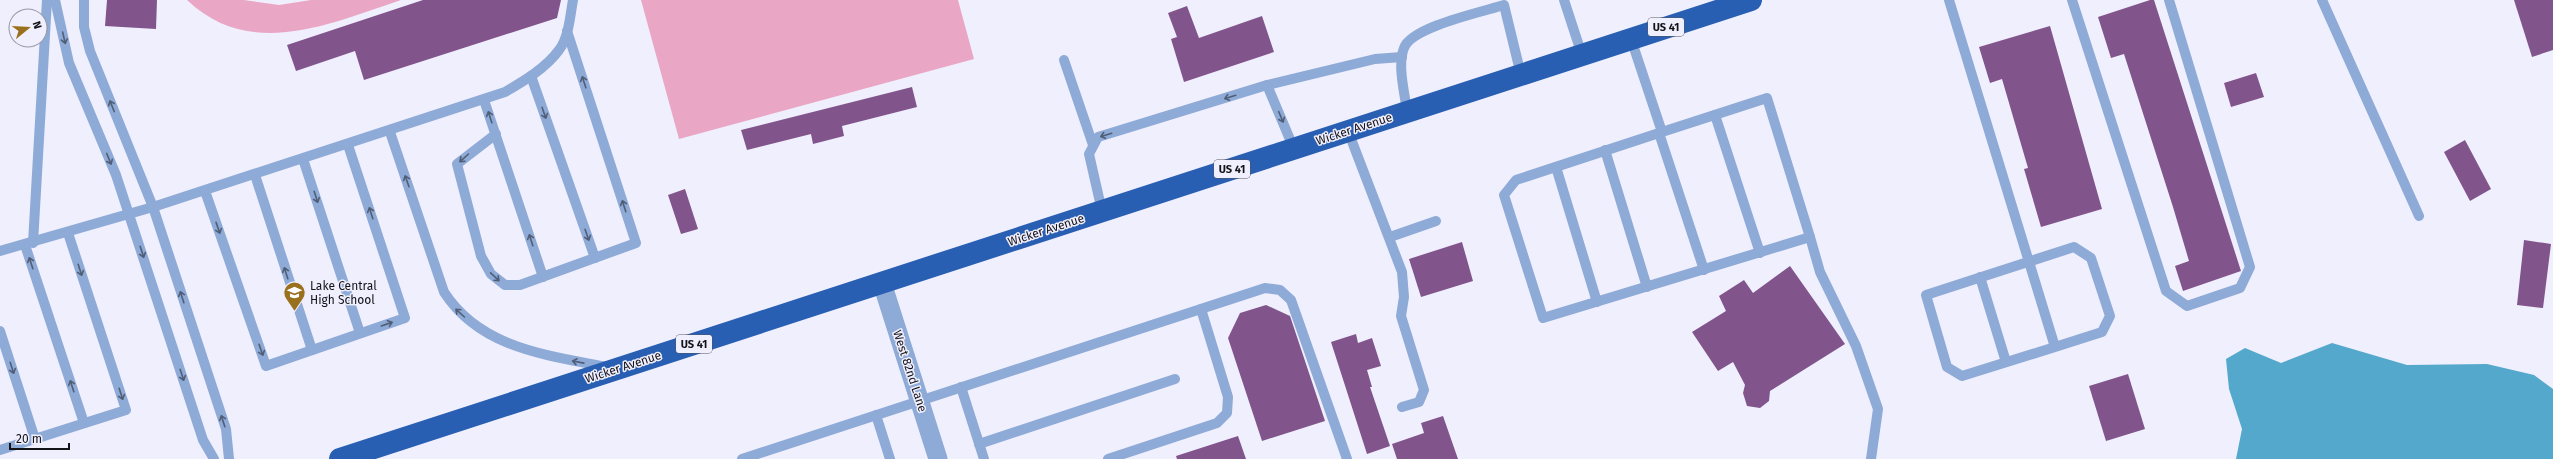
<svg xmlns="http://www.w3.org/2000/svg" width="2553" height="459" viewBox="0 0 2553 459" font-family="'Fira Sans',sans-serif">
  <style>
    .green { fill: #e9a7c5 }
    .water { fill: #54a8cc }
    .building { fill: #81558b }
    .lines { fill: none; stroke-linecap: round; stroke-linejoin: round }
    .service { stroke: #8eaad6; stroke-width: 10 }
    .minor { stroke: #8eaad6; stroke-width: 19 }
    .trunk { stroke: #285fb3; stroke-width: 22 }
    .oneway { stroke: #515e77 }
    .labels { text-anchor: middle; stroke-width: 3; stroke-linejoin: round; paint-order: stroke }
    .shield { fill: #f0effe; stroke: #56555d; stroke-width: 1 }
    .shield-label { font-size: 11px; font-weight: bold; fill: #141318 }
    .street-label { font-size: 12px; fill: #141318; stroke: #f0effe }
    .poi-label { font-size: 12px; fill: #141318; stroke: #f0effe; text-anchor: start }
  </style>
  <rect width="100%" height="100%" fill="#f0effe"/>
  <!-- green -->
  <g class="green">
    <path d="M187,0H244L279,5L311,0H401C331,23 251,61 187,0Z"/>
    <path d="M641,0H958L974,59L679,139Z"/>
  </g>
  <!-- water -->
  <path class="water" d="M2332,343L2407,365L2487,364L2534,375L2553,389V459H2236L2242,429L2229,389L2226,359L2245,348L2281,363Z"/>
  <!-- building -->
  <g class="building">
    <path d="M107,0H157L156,29L105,26Z"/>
    <path d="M423,0H561L557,18L364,80L355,51L296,71L287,45Z"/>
    <path d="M2150,0H2154L2241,271L2183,291L2175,266L2189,261L2173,207L2124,54L2111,58L2098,17Z"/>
    <path d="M2514,0H2553V50L2532,57Z"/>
    <path d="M1187,6L1199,38L1262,16L1274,52L1184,82L1171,39L1177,37L1168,13Z"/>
    <path d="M2050,26L2102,209L2041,227L2024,169L2028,168L2002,79L1990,83L1979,47Z"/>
    <path d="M2256,73L2264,97L2231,107L2224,83Z"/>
    <path d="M912,87L917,107L842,126L844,136L813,144L811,134L747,150L741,130Z"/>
    <path d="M2465,140L2491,189L2470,201L2444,152Z"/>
    <path d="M685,189L698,229L681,234L668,195Z"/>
    <path d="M2524,240L2551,244L2543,308L2517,305Z"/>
    <path d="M1462,242L1473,281L1421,297L1409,259Z"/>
    <path d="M1790,266L1845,344L1770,391L1769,401L1760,408L1747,406L1743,393L1745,385L1733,362L1718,371L1692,332L1726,311L1719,296L1744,280L1753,293Z"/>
    <path d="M1266,305L1290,316L1325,421L1262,441L1228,338L1240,313Z"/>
    <path d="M1356,334L1358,343L1372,338L1381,366L1367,370L1372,387H1370L1390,446L1367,454L1331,342Z"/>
    <path d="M2128,374L2145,429L2106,441L2089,386Z"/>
    <path d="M1443,416L1458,459H1397L1392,444L1424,433L1421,423Z"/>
    <path d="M1238,436L1246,459H1177L1176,456Z"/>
  </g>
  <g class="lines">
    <!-- service -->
    <g class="service">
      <path d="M55,0L69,63L116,175L203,440L214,459"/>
      <path d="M84,0V27L90,51L153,207L226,429L229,459"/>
      <path d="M1564,0L1582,55"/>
      <path d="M1949,0L2055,347L1962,376L1947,367L1926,295C1975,279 2025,263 2074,247L2091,258L2110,316L2102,332L2055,347"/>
      <path d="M2072,0L2166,291L2187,306L2240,288L2250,267L2169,0"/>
      <path d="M2322,0L2419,216"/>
      <path d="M1631,39L1662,132L1767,98L1810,237L1543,318L1504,195L1516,180L1662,132"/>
      <path d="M1064,60L1093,145"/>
      <path d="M531,76L595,258"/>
      <path d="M1267,85L1294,149"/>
      <path d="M484,100L543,277"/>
      <path d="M1407,112C1405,93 1397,66 1404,48C1411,27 1482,12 1504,5L1521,75"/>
      <path d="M1715,115L1760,253"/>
      <path d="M1348,131L1402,272L1404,297L1401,316L1424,390L1419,402L1402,407"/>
      <path d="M390,132L444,292C480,348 546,355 607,367"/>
      <path d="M1659,133L1704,270"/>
      <path d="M496,134L457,164L481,256L491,274L505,285H520L636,243L567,31"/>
      <path d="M1605,150L1647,287"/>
      <path d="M303,159L360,333"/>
      <path d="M1556,167L1597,302"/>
      <path d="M255,175L312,350"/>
      <path d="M205,191L266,366L405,318L348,145"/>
      <path d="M1102,211L1089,154L1098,137L1267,85L1375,59L1402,57"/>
      <path d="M1390,237L1436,221"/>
      <path d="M1810,237L1820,272L1856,346L1878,409L1871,459"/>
      <path d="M33,243L47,0"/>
      <path d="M25,245L84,423"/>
      <path d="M0,251L153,207L505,92C524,81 546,68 559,50C569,37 570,16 573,0"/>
      <path d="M1980,277L2006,362"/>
      <path d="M0,331L35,439"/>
      <path d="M961,387L984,459"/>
      <path d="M876,415L890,459"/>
      <path d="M979,444L1175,379"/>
      <path d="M0,450L126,410L68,233"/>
      <path d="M742,459L1265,288L1280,290L1291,300L1347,459"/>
      <path d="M1108,459L1217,423L1227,413L1228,397L1201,309"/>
    </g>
    <!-- minor -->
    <path class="minor" d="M882,283L938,459"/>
    <!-- trunk -->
    <path class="trunk" d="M340,459L1751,0"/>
  </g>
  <!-- one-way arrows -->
  <defs><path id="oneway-shaft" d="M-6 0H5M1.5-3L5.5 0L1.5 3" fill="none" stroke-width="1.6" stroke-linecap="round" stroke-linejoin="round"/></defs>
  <g class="oneway">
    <use href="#oneway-shaft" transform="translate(64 38) rotate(77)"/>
    <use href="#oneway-shaft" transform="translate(584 82) rotate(-108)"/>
    <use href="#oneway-shaft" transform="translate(1230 97) rotate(163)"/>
    <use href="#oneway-shaft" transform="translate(112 106) rotate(-112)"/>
    <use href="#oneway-shaft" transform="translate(544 113) rotate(71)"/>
    <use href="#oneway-shaft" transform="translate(490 117) rotate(-108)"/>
    <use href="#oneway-shaft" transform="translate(1281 117) rotate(67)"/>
    <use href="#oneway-shaft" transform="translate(1106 135) rotate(163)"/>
    <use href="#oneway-shaft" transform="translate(464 158) rotate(138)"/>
    <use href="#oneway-shaft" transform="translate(109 159) rotate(68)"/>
    <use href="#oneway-shaft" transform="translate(407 181) rotate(-109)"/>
    <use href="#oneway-shaft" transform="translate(316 197) rotate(72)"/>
    <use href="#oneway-shaft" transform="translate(624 206) rotate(-108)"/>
    <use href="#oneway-shaft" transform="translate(371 213) rotate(-108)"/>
    <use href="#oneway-shaft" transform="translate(218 228) rotate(71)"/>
    <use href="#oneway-shaft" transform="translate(587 235) rotate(71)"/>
    <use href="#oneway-shaft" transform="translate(531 240) rotate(-108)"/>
    <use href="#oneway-shaft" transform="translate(142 252) rotate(72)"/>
    <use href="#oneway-shaft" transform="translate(31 263) rotate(-108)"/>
    <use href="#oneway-shaft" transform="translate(80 270) rotate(72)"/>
    <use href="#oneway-shaft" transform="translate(286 273) rotate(-108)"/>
    <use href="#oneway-shaft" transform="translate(495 277) rotate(43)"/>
    <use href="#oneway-shaft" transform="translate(182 297) rotate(-108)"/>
    <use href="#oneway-shaft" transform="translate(460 313) rotate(-138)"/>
    <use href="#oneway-shaft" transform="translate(387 324) rotate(-19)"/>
    <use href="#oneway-shaft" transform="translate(261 350) rotate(71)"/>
    <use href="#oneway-shaft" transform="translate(578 362) rotate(-169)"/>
    <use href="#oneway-shaft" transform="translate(12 368) rotate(72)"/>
    <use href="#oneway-shaft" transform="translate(182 375) rotate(72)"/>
    <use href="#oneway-shaft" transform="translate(72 386) rotate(-108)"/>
    <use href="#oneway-shaft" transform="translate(121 394) rotate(72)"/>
    <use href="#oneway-shaft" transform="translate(223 421) rotate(-108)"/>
  </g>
  <!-- icons -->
  <defs>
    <symbol id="school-pin" viewBox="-11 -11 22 30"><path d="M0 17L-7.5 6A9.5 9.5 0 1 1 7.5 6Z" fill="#99701c" stroke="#f0effe"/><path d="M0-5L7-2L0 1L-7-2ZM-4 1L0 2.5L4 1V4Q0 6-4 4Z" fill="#fff"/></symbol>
  </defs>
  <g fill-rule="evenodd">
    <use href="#school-pin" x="282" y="280" width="25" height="34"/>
  </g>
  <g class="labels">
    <!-- shield labels -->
    <g class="shield">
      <rect x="1648" y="18" width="36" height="18" rx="3"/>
      <rect x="1214" y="160" width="36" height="18" rx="3"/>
      <rect x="676" y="335" width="36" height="18" rx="3"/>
    </g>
    <g class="shield-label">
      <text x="1666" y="31">US 41</text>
      <text x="1232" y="173">US 41</text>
      <text x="694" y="348">US 41</text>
    </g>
    <!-- street labels -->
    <g class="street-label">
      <text transform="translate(1354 129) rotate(-18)" y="4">Wicker Avenue</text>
      <text transform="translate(1046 230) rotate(-18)" y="4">Wicker Avenue</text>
      <text transform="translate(623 367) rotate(-18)" y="4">Wicker Avenue</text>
      <text transform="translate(910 371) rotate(72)" y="4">West 82nd Lane</text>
    </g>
    <!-- poi labels -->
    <g class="poi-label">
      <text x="310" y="290">Lake Central<tspan x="310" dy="14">High School</tspan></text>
    </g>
  </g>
  <!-- north arrow -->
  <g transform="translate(28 28) rotate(72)"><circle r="19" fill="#f0effe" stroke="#9897a2"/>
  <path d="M0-3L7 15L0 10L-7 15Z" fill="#99701c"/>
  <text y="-6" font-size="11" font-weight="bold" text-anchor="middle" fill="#141318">N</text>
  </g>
  <!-- scale -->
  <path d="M10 443v6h59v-6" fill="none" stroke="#141318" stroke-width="2"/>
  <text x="16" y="443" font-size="12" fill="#141318" stroke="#f0effe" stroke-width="3" paint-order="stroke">20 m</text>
</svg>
